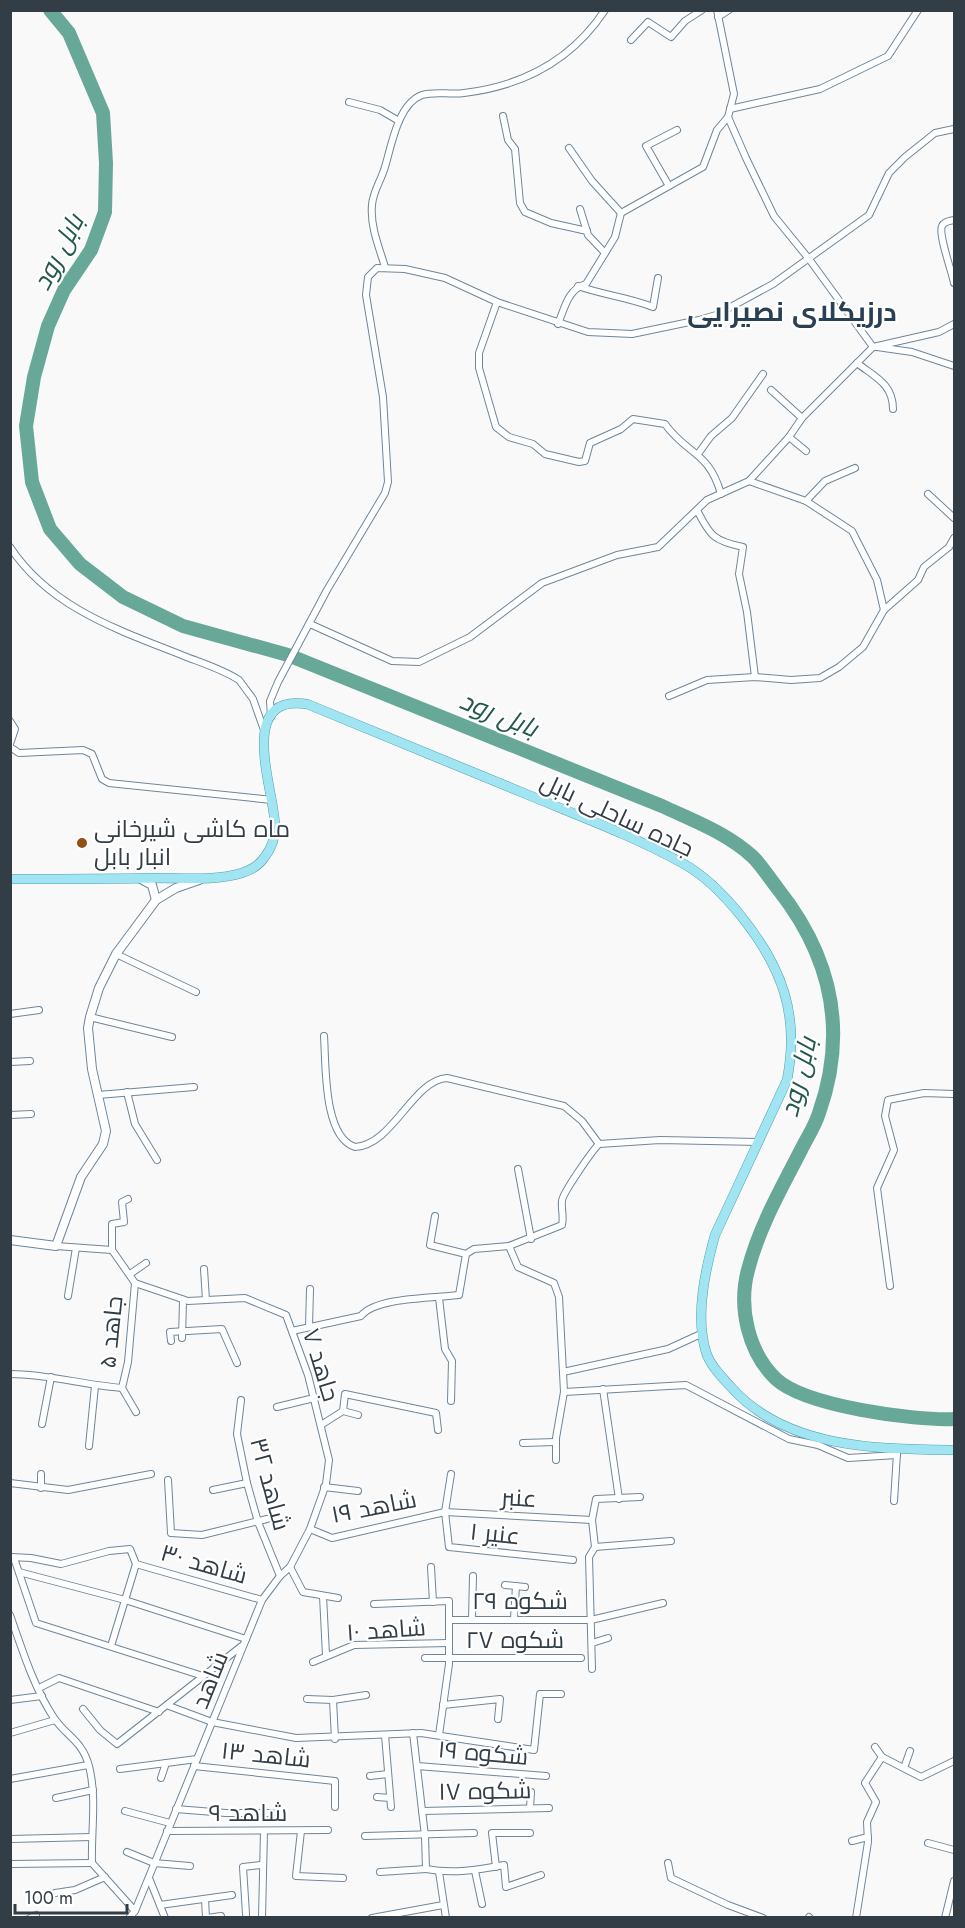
<svg xmlns="http://www.w3.org/2000/svg" width="965" height="1928" viewBox="0 0 965 1928" font-family="Jost,Cairo,sans-serif">
  <style>
    .lines { fill: none; stroke-linecap: round; stroke-linejoin: round }
    .river { stroke: #67a898; stroke-width: 14 }
    .street-casing { stroke: #6d869c; stroke-width: 8 }
    .secondary-casing { stroke: #6d869c; stroke-width: 10 }
    .primary-casing { stroke: #509faf; stroke-width: 10 }
    .street { stroke: #fff; stroke-width: 6 }
    .secondary { stroke: #fff; stroke-width: 8 }
    .primary { stroke: #a0e5f1; stroke-width: 9 }
    .poi-dot { fill: #8f5115; stroke: #fff; stroke-width: 2 }
    .labels { text-anchor: middle; stroke-width: 4.5; stroke-linejoin: round; paint-order: stroke }
    .street-label { font-size: 24px; fill: #323d46; stroke: #fff }
    .poi-label { font-size: 24px; fill: #323d46; stroke: #fff; text-anchor: start }
    .water-label { font-size: 26px; font-style: italic; fill: #23594d; stroke: #fff }
    .quarter-label { font-size: 27px; font-weight: bold; fill: #294054; stroke: #fff }
  </style>
  <rect width="100%" height="100%" fill="#f9f9f9"/>
  <g class="lines">
    <!-- river -->
    <path class="river" d="M50,10L69,33L103,113L106,163L105,212L91,250L64,290L48,326L34,377L26,426L32,482L50,529L80,564L123,597L183,626L288,655L662,806C694,821 727,833 753,857C762,866 770,879 778,889C831,956 848,1031 819,1113C815,1126 807,1138 801,1150C781,1189 759,1227 748,1270C738,1307 748,1352 776,1379C805,1406 914,1421 954,1419"/>
    <defs>
      <g id="street">
        <path d="M717,10L734,94L728,117L746,158L774,216L809,259L873,347"/>
        <path d="M718,17L729,10"/>
        <path d="M631,40L648,22L671,37L685,21L702,10"/>
        <path d="M349,102L380,110L399,121"/>
        <path d="M730,109L820,89L888,56L918,10"/>
        <path d="M503,116L508,140L515,149L520,203L525,212L551,223L587,231"/>
        <path d="M569,148L592,181L621,213"/>
        <path d="M669,186L646,146L677,130"/>
        <path d="M580,209L588,235L605,253"/>
        <path d="M954,220C950,221 944,221 942,226C938,234 952,272 954,283"/>
        <path d="M385,267C379,247 370,226 372,205C373,192 380,182 384,170C391,149 397,104 422,95C435,91 450,95 464,93C522,86 572,60 605,10"/>
        <path d="M578,286C603,295 628,297 653,307L658,278"/>
        <path d="M497,302L479,353V368L496,427L509,437L533,444L545,454L579,462L585,461L590,443L621,429L633,419L665,424C687,455 709,451 721,494"/>
        <path d="M558,324C565,307 568,289 586,284L615,237L621,213L703,167L717,130L728,117"/>
        <path d="M877,347L912,352L954,366"/>
        <path d="M857,363C875,377 893,384 893,409"/>
        <path d="M771,390L802,418"/>
        <path d="M789,437L806,451"/>
        <path d="M698,454L711,436L732,418L763,374"/>
        <path d="M928,494L954,518"/>
        <path d="M806,501L825,481L855,468"/>
        <path d="M697,510C710,536 714,541 743,547L739,574L747,612L755,677"/>
        <path d="M10,547C50,608 119,630 184,656C202,663 222,669 239,680L253,699L264,730"/>
        <path d="M884,610L918,580L924,567L949,547L954,538"/>
        <path d="M310,624L392,661L419,662L470,637L542,583L617,555L658,547L707,500L749,481L789,437L802,418L873,347L939,332L954,324"/>
        <path d="M669,696L707,680L755,677L791,680L820,678L839,667L863,647L884,610L877,580L852,531L806,501L749,481"/>
        <path d="M271,717L270,701L278,682L327,590L385,493L388,482L383,397L366,295L368,277L377,268L405,269L445,278L497,302L588,332L632,334L699,320L716,315L773,284L869,215L889,173L905,157L935,133L954,129"/>
        <path d="M10,721L15,729L10,744"/>
        <path d="M10,747L19,753L83,750L92,754L102,779L109,783L272,800"/>
        <path d="M116,954L196,992"/>
        <path d="M10,1014L39,1010"/>
        <path d="M90,1017L172,1037"/>
        <path d="M324,1036C326,1064 323,1137 355,1147C393,1145 413,1080 447,1078L564,1106L582,1121L599,1144L660,1140L759,1142"/>
        <path d="M10,1062L30,1061"/>
        <path d="M127,1092L135,1124L157,1160"/>
        <path d="M98,1095L194,1087"/>
        <path d="M10,1115L31,1114"/>
        <path d="M518,1169L531,1239"/>
        <path d="M435,1216L430,1245L466,1254"/>
        <path d="M56,1246L112,1250"/>
        <path d="M509,1246L518,1267L554,1283L559,1297L564,1392L556,1438V1460"/>
        <path d="M112,1250L135,1283L128,1362L122,1388"/>
        <path d="M112,1250V1224L124,1222L122,1202L128,1199"/>
        <path d="M204,1269L206,1300"/>
        <path d="M130,1274L146,1263"/>
        <path d="M890,1286L877,1188L894,1150L885,1116L888,1100L924,1093L954,1094"/>
        <path d="M68,1296L76,1248"/>
        <path d="M439,1298L445,1349L452,1361L451,1401"/>
        <path d="M309,1327L310,1289"/>
        <path d="M292,1331L361,1316C375,1297 435,1298 459,1295L466,1254L474,1249L509,1246L562,1225C564,1216 561,1209 562,1201C562,1194 592,1151 599,1144"/>
        <path d="M182,1338L183,1301"/>
        <path d="M171,1341L170,1332L222,1329L237,1363"/>
        <path d="M563,1372L668,1349L703,1333"/>
        <path d="M10,1374C48,1374 84,1385 122,1388"/>
        <path d="M122,1388L136,1412"/>
        <path d="M603,1389L619,1499"/>
        <path d="M564,1392L686,1385L789,1439L818,1445L848,1458L897,1455"/>
        <path d="M241,1400L237,1434L247,1483L258,1522L280,1576"/>
        <path d="M277,1407L314,1398"/>
        <path d="M343,1411L358,1415"/>
        <path d="M42,1424L51,1377"/>
        <path d="M321,1425L343,1411L345,1394L436,1413L438,1430"/>
        <path d="M523,1443L556,1442"/>
        <path d="M89,1446L95,1386"/>
        <path d="M41,1474V1488"/>
        <path d="M451,1474L445,1512L449,1547L573,1560"/>
        <path d="M168,1480L171,1533L202,1535L267,1519"/>
        <path d="M10,1483L68,1490L151,1474"/>
        <path d="M324,1487L358,1491"/>
        <path d="M213,1490L247,1483"/>
        <path d="M894,1501L897,1453"/>
        <path d="M310,1529L332,1538L445,1512L592,1520"/>
        <path d="M595,1547L671,1541"/>
        <path d="M11,1557L31,1558L61,1564L109,1551L130,1549L136,1564L111,1646"/>
        <path d="M14,1558L36,1623L203,1676"/>
        <path d="M136,1564L262,1600"/>
        <path d="M290,1567L303,1592L338,1598"/>
        <path d="M431,1567L433,1602"/>
        <path d="M19,1572L125,1600L246,1639"/>
        <path d="M505,1585L525,1587"/>
        <path d="M323,1596L326,1655"/>
        <path d="M374,1604L449,1601V1664L439,1735"/>
        <path d="M10,1615C22,1649 34,1688 54,1718C66,1736 82,1740 89,1766C97,1797 91,1832 92,1863L135,1911"/>
        <path d="M472,1619L473,1576"/>
        <path d="M514,1619L516,1586"/>
        <path d="M449,1620H591L663,1603"/>
        <path d="M592,1643L608,1638"/>
        <path d="M425,1658H581"/>
        <path d="M313,1662L354,1645L449,1643"/>
        <path d="M592,1669L589,1557L595,1547L592,1520L596,1499L640,1497"/>
        <path d="M39,1688L59,1678L159,1712"/>
        <path d="M307,1699L333,1700L366,1695"/>
        <path d="M10,1700L42,1696"/>
        <path d="M333,1700L335,1739"/>
        <path d="M443,1705L500,1699L498,1719"/>
        <path d="M169,1706L212,1722L296,1738L421,1733L534,1750L540,1694H561"/>
        <path d="M83,1709L100,1730L117,1744L243,1645"/>
        <path d="M10,1733L55,1720"/>
        <path d="M413,1733L425,1836L426,1869C452,1874 478,1870 504,1865L506,1887L541,1875"/>
        <path d="M385,1735L391,1807"/>
        <path d="M875,1747L882,1757"/>
        <path d="M194,1766L335,1781V1807"/>
        <path d="M417,1766L546,1776"/>
        <path d="M904,1768L910,1751"/>
        <path d="M120,1769L197,1759"/>
        <path d="M370,1776L388,1774"/>
        <path d="M161,1778L166,1763"/>
        <path d="M10,1779L88,1765"/>
        <path d="M377,1797L390,1798"/>
        <path d="M56,1798L93,1790"/>
        <path d="M530,1808L531,1792"/>
        <path d="M176,1809L226,1813H272"/>
        <path d="M125,1811L170,1823"/>
        <path d="M422,1811L549,1808"/>
        <path d="M167,1831L328,1830"/>
        <path d="M301,1831L296,1876L343,1878"/>
        <path d="M365,1836L474,1833"/>
        <path d="M10,1839L92,1837"/>
        <path d="M852,1841L868,1837"/>
        <path d="M928,1843L954,1850"/>
        <path d="M127,1852L154,1863L190,1866"/>
        <path d="M668,1863L671,1878L728,1905L763,1918"/>
        <path d="M10,1864L92,1863"/>
        <path d="M496,1867L492,1833H530"/>
        <path d="M475,1871L482,1904"/>
        <path d="M380,1872L426,1869"/>
        <path d="M439,1872L446,1918"/>
        <path d="M149,1878L165,1918"/>
        <path d="M55,1893L75,1890L105,1877"/>
        <path d="M205,1899L206,1918"/>
        <path d="M160,1905L232,1895"/>
        <path d="M246,1914L243,1867L261,1865"/>
        <path d="M809,1917L810,1918"/>
        <path d="M30,1918L36,1915"/>
        <path d="M129,1918L135,1911L262,1600L280,1576L290,1567L310,1529L326,1484L329,1460L308,1375L286,1315L245,1298L188,1301L135,1283"/>
        <path d="M207,1918L221,1916"/>
        <path d="M262,1918L264,1831"/>
        <path d="M372,1918L443,1905"/>
        <path d="M856,1918L868,1842L867,1822L876,1802L865,1783L882,1757L921,1777L954,1761"/>
        <path d="M945,1918L954,1881"/>
      </g>
      <g id="secondary">
        <path d="M141,879L152,885L156,900L176,888L199,880"/>
        <path d="M10,1240L56,1246L81,1177L103,1144L106,1131L92,1069L88,1028L90,1017L99,988L116,954L156,900"/>
      </g>
      <path id="primary" d="M10,879C59,879 108,879 156,878C183,878 216,881 242,873C251,870 259,865 264,858C271,849 275,839 275,828C276,794 234,693 307,704C380,734 453,764 526,794C579,816 634,836 684,864C707,877 725,896 741,916C782,967 800,1015 787,1080L715,1235C705,1271 695,1316 706,1352C710,1365 721,1376 730,1386C785,1449 877,1449 954,1450"/>
    </defs>
    <!-- street casing -->
    <use href="#street" class="street-casing"/>
    <!-- secondary casing -->
    <use href="#secondary" class="secondary-casing"/>
    <!-- primary casing -->
    <use href="#primary" class="primary-casing"/>
    <!-- street -->
    <use href="#street" class="street"/>
    <!-- secondary -->
    <use href="#secondary" class="secondary"/>
    <!-- primary -->
    <use href="#primary" class="primary"/>
  </g>
  <!-- markers -->
  <circle class="poi-dot" cx="82" cy="843" r="6"/>
  <g class="labels">
    <!-- street labels -->
    <g class="street-label">
      <text transform="translate(617 815) rotate(25)" y="8">جاده ساحلی بابل</text>
      <text transform="translate(111 1332) rotate(-84)" y="8">جاهد ۵</text>
      <text transform="translate(321 1365) rotate(73)" y="8">جاهد ۷</text>
      <text transform="translate(270 1484) rotate(75)" y="8">شاهد ۳۲</text>
      <text transform="translate(519 1498) rotate(3)" y="8">عنبر</text>
      <text transform="translate(374 1507) rotate(-11)" y="8">شاهد ۱۹</text>
      <text transform="translate(495 1534) rotate(6)" y="8">عنیر ۱</text>
      <text transform="translate(204 1564) rotate(16)" y="8">شاهد ۳۰</text>
      <text x="520" y="1609">شکوه ۲۹</text>
      <text transform="translate(386 1630) rotate(-4)" y="8">شاهد ۱۰</text>
      <text x="515" y="1648">شکوه ۲۷</text>
      <text transform="translate(210 1680) rotate(-68)" y="8">شاهد</text>
      <text transform="translate(483 1753) rotate(5)" y="8">شکوه ۱۹</text>
      <text transform="translate(266 1755) rotate(6)" y="8">شاهد ۱۳</text>
      <text transform="translate(485 1791) rotate(-1)" y="8">شکوه ۱۷</text>
      <text x="248" y="1821">شاهد ۹</text>
    </g>
    <!-- poi labels -->
    <g class="poi-label">
      <text x="94" y="837">ماه کاشی شیرخانی<tspan x="94" dy="28">انبار بابل</tspan></text>
    </g>
    <!-- water labels -->
    <g class="water-label">
      <text transform="translate(58 252) rotate(-63)" y="9">بابل رود</text>
      <text transform="translate(499 714) rotate(22)" y="9">بابل رود</text>
      <text transform="translate(798 1077) rotate(-76)" y="9">بابل رود</text>
    </g>
    <!-- quarter labels -->
    <g class="quarter-label">
      <text x="792" y="321">درزیکلای نصیرایی</text>
    </g>
  </g>
  <!-- border -->
  <rect width="965" height="1928" fill="none" stroke="#323d46" stroke-width="24"/>
  <!-- scale -->
  <path d="M15 1904v9h112v-9" fill="none" stroke="#323d46" stroke-width="3"/>
  <text x="24" y="1904" font-size="18" fill="#323d46" stroke="#ffffff" stroke-width="4.5" paint-order="stroke">100 m</text>
</svg>
